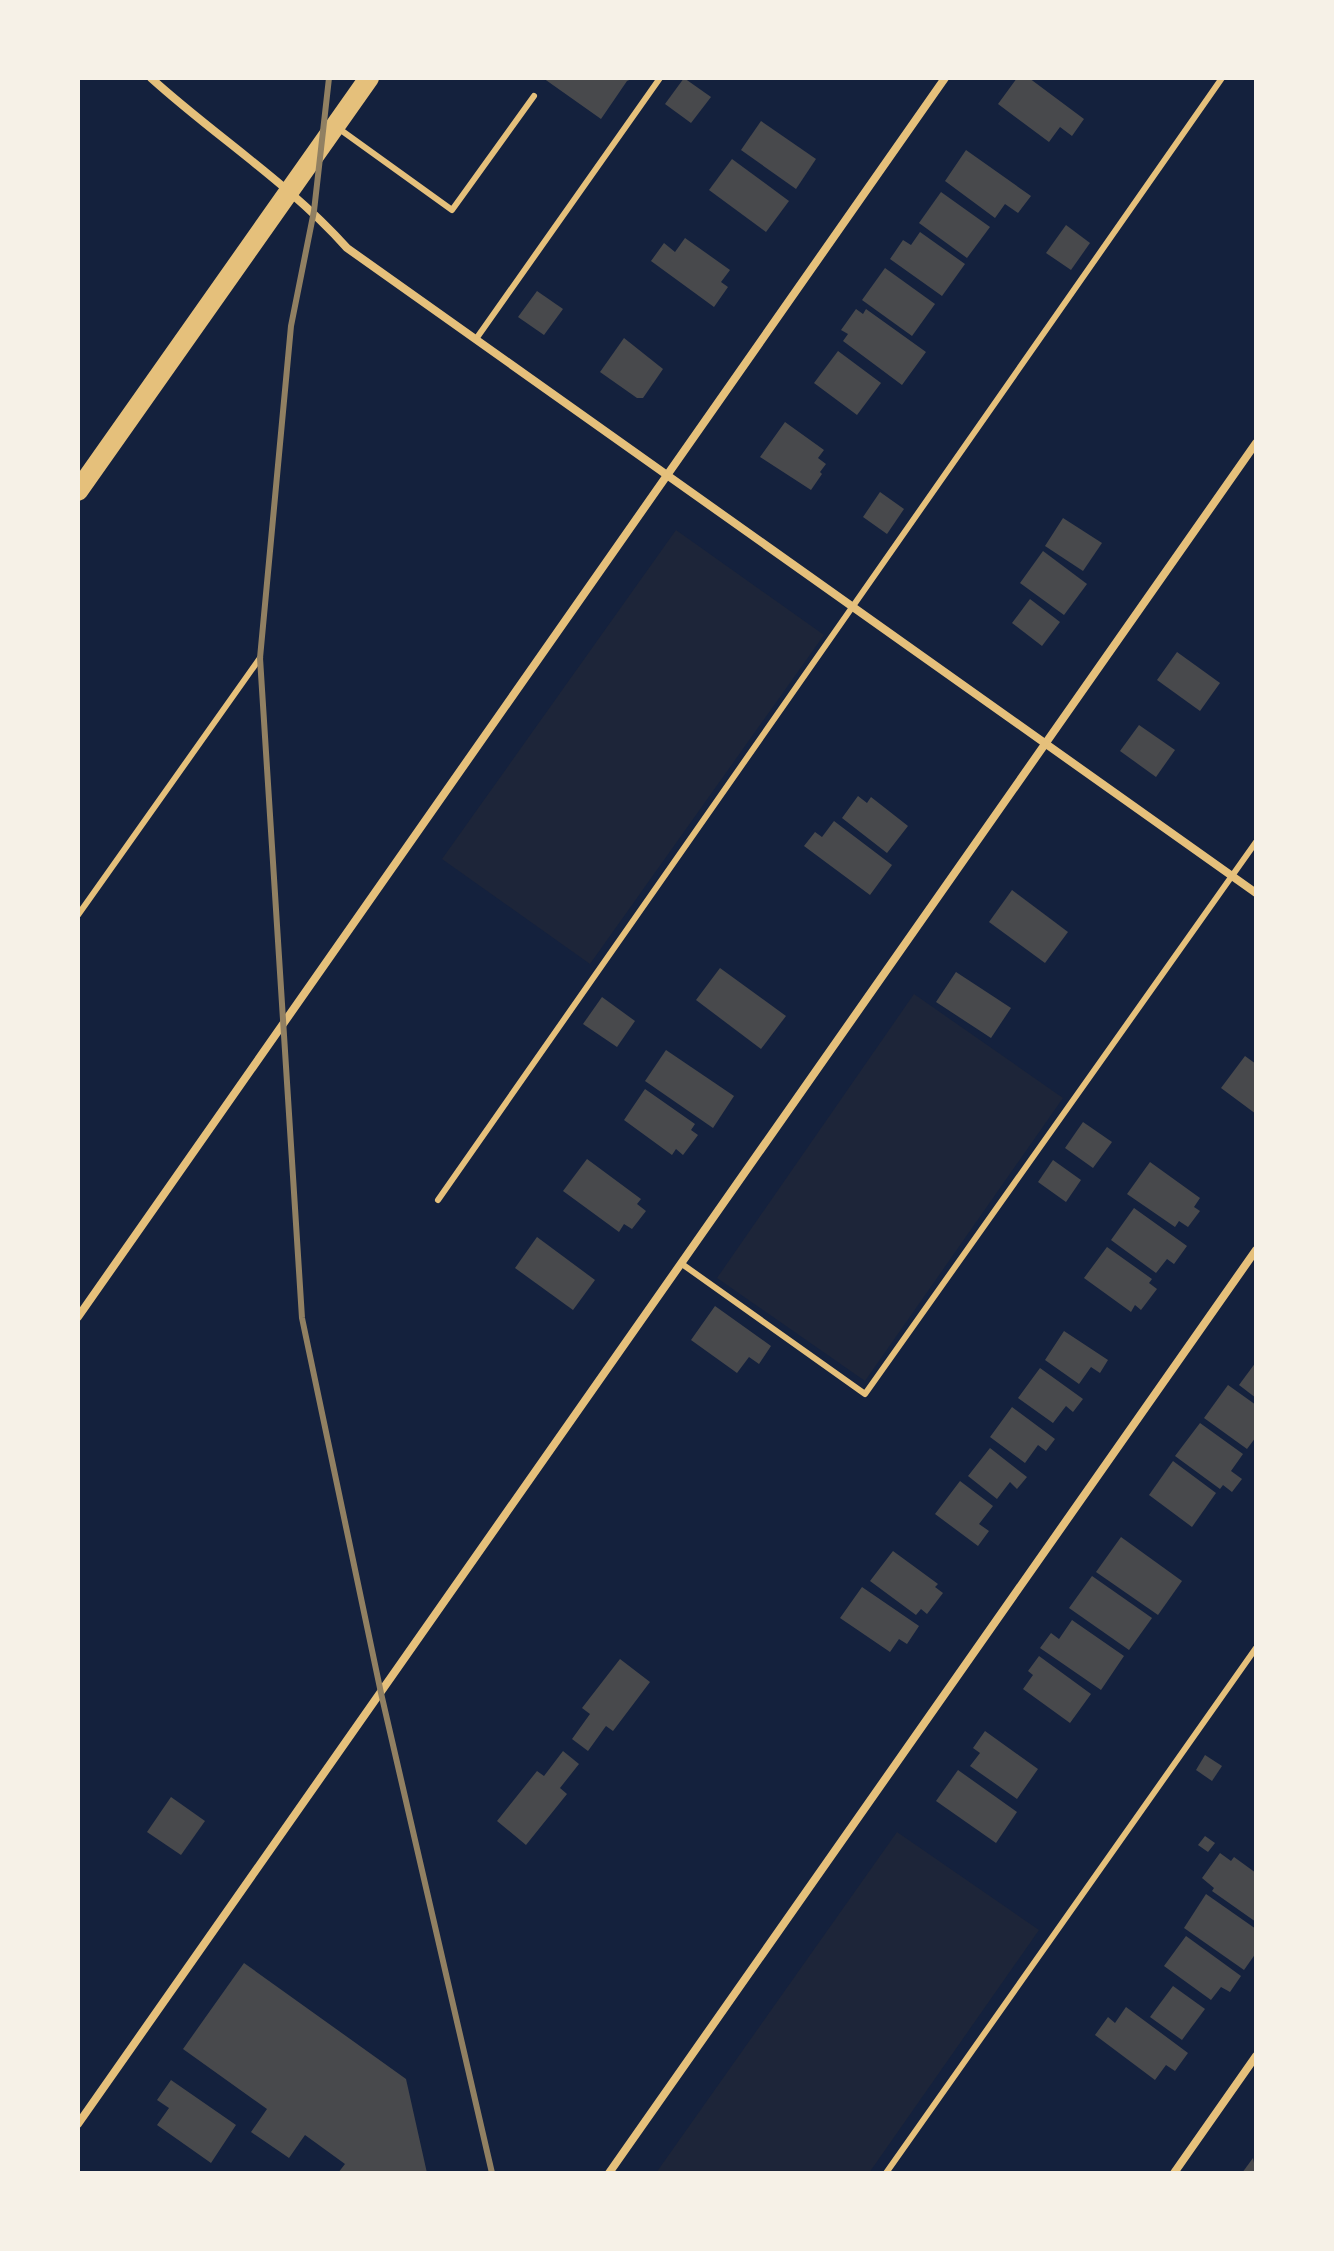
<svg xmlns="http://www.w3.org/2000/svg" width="1334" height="2251" viewBox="0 0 1334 2251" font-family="Arial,sans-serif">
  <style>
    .green { fill: #1d2539 }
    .building { fill: #48494c }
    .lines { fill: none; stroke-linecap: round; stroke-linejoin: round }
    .service { stroke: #e5c07b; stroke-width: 6 }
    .minor { stroke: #e5c07b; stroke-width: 8 }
    .primary { stroke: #e5c07b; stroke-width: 20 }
    .rail { stroke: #918062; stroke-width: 6 }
  </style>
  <rect width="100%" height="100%" fill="#14213d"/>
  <!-- green -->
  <g class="green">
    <path d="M676,530L824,635L590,964L442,859Z"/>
    <path d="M914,994L1063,1098L865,1381L717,1278Z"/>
    <path d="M897,1832L1039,1930L869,2173H656Z"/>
  </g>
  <!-- building -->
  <g class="building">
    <path d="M543,78H634L627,81L601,119Z"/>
    <path d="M684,78L711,97L691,123L665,104Z"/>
    <path d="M1017,78H1029L1084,119L1072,136L1060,127L1049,142L998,104Z"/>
    <path d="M761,121L816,159L796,189L741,150Z"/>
    <path d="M966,150L1031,196L1018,213L1005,204L995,218L945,181Z"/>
    <path d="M732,159L789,201L766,232L709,190Z"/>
    <path d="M941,192L990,227L967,258L919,223Z"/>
    <path d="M1066,225L1090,243L1071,270L1046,253Z"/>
    <path d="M920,232L965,264L942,296L890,259L903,240L911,245Z"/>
    <path d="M685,238L730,270L721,282L728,287L714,307L651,261L664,243L675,252Z"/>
    <path d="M885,268L935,304L912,336L862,300Z"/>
    <path d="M537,291L563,309L544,335L518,317Z"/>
    <path d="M856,309L863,314L866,309L926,352L902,385L843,341L848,334L841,330Z"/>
    <path d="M624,338L663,369L643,398H637L600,372Z"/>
    <path d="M838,351L881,383L857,415L814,383Z"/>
    <path d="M785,422L824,450L818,458L826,464L820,472L822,474L811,490L760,457Z"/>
    <path d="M880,492L904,509L887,534L863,517Z"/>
    <path d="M1063,518L1102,543L1083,571L1045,546Z"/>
    <path d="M1043,551L1087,584L1064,615L1020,583Z"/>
    <path d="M1030,599L1060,622L1042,646L1012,623Z"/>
    <path d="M1177,652L1220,683L1200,711L1157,680Z"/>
    <path d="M1139,725L1175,750L1156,777L1120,751Z"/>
    <path d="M858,796L867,803L871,797L908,826L887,853L842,818Z"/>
    <path d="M834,821L892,865L870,895L804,846L815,832L822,837Z"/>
    <path d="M1012,890L1068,932L1045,963L989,922Z"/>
    <path d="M720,968L786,1016L761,1049L696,1000Z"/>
    <path d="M956,972L1011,1008L991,1038L936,1002Z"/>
    <path d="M602,997L635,1021L617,1047L583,1024Z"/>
    <path d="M666,1050L734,1096L713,1128L645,1081Z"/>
    <path d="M1245,1056L1256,1064V1114L1221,1088Z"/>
    <path d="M645,1089L695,1124L691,1130L698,1135L683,1155L676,1149L672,1155L624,1120Z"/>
    <path d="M1083,1122L1112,1142L1093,1168L1065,1148Z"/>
    <path d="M587,1159L641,1199L637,1204L646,1211L632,1229L624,1224L619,1232L563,1191Z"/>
    <path d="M1053,1160L1081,1180L1066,1202L1038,1182Z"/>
    <path d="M1150,1162L1200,1198L1194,1207L1200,1211L1188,1227L1179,1221L1175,1227L1127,1194Z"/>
    <path d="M1134,1208L1187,1246L1174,1264L1167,1259L1156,1273L1111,1240Z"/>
    <path d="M537,1237L595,1280L573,1310L515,1268Z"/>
    <path d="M1107,1247L1152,1279L1149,1283L1157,1289L1141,1310L1135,1305L1131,1312L1084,1278Z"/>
    <path d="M715,1306L771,1346L759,1364L749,1357L737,1373L691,1340Z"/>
    <path d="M1064,1331L1108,1360L1100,1373L1091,1367L1079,1384L1045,1360Z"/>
    <path d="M1256,1362V1398L1239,1385Z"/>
    <path d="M1040,1368L1083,1399L1073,1412L1066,1406L1053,1423L1018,1398Z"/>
    <path d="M1228,1385L1256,1405V1437L1247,1449L1204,1418Z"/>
    <path d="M1012,1407L1055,1439L1046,1451L1038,1445L1025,1463L990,1437Z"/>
    <path d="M1200,1423L1243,1454L1231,1471L1242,1479L1232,1492L1223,1485L1220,1489L1175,1456Z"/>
    <path d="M990,1448L1027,1477L1017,1489L1010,1482L997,1499L968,1476Z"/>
    <path d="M1173,1461L1216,1493L1192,1527L1149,1495Z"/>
    <path d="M960,1481L993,1506L979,1524L989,1531L978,1546L935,1514Z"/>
    <path d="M1121,1537L1182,1581L1158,1615L1096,1572Z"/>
    <path d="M893,1551L938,1584L935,1587L943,1593L927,1614L921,1609L916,1615L870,1581Z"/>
    <path d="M1092,1576L1152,1618L1129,1650L1069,1608Z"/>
    <path d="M862,1587L919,1626L907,1644L899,1639L890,1652L840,1618Z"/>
    <path d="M1072,1620L1124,1656L1101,1690L1040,1648L1051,1633L1059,1639Z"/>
    <path d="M1039,1656L1091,1694L1070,1723L1023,1689L1033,1675L1028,1671Z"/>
    <path d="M620,1659L650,1682L613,1731L606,1726L588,1751L572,1739L590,1714L582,1708Z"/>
    <path d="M985,1731L1038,1769L1017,1799L970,1766L980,1753L973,1748Z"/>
    <path d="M563,1751L579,1764L560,1788L567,1794L526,1845L497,1821L537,1771L544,1776Z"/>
    <path d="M1205,1755L1222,1766L1212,1781L1196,1770Z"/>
    <path d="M958,1770L1017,1812L996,1843L936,1801Z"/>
    <path d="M171,1797L205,1821L181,1855L147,1832Z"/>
    <path d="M1205,1836L1215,1843L1208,1852L1198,1845Z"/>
    <path d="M1220,1853L1231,1861L1234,1857L1256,1873V1922L1212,1891L1214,1888L1202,1878Z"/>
    <path d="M1206,1894L1256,1929V1953L1244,1970L1184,1928Z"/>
    <path d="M1186,1936L1241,1976L1230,1992L1221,1987L1211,2000L1164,1966Z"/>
    <path d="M244,1963L406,2079L427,2173H338L345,2164L305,2135L289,2158L251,2132L267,2109L183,2049Z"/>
    <path d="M1173,1986L1205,2009L1182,2040L1150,2017Z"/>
    <path d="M1126,2007L1188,2053L1175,2071L1166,2065L1155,2080L1095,2035L1108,2017L1115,2023Z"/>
    <path d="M171,2080L236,2125L211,2163L157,2125L169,2108L157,2100Z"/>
    <path d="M1253,2158L1256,2173H1242Z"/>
  </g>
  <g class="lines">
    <!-- service -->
    <g class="service">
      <path d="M338,128L452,210L534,96"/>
      <path d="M476,339L660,78"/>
      <path d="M78,915L260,658"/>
      <path d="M438,1200L1222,78"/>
      <path d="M682,1264L865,1394L1256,842"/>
      <path d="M886,2173L1256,1648"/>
    </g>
    <!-- minor -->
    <g class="minor">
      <path d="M151,78C215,136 289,183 347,248L1256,893"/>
      <path d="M78,1317L945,78"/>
      <path d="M78,2124L1256,443"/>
      <path d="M609,2173L1256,1250"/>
      <path d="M1174,2173L1256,2056"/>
    </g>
    <!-- primary -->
    <path class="primary" d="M78,491L369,78"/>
    <!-- rail -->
    <path class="rail" d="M329,78L314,211L291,326L260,658L302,1318L381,1693L492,2173"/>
  </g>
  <!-- border -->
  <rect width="1334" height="2251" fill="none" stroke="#f6f1e7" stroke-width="160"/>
</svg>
